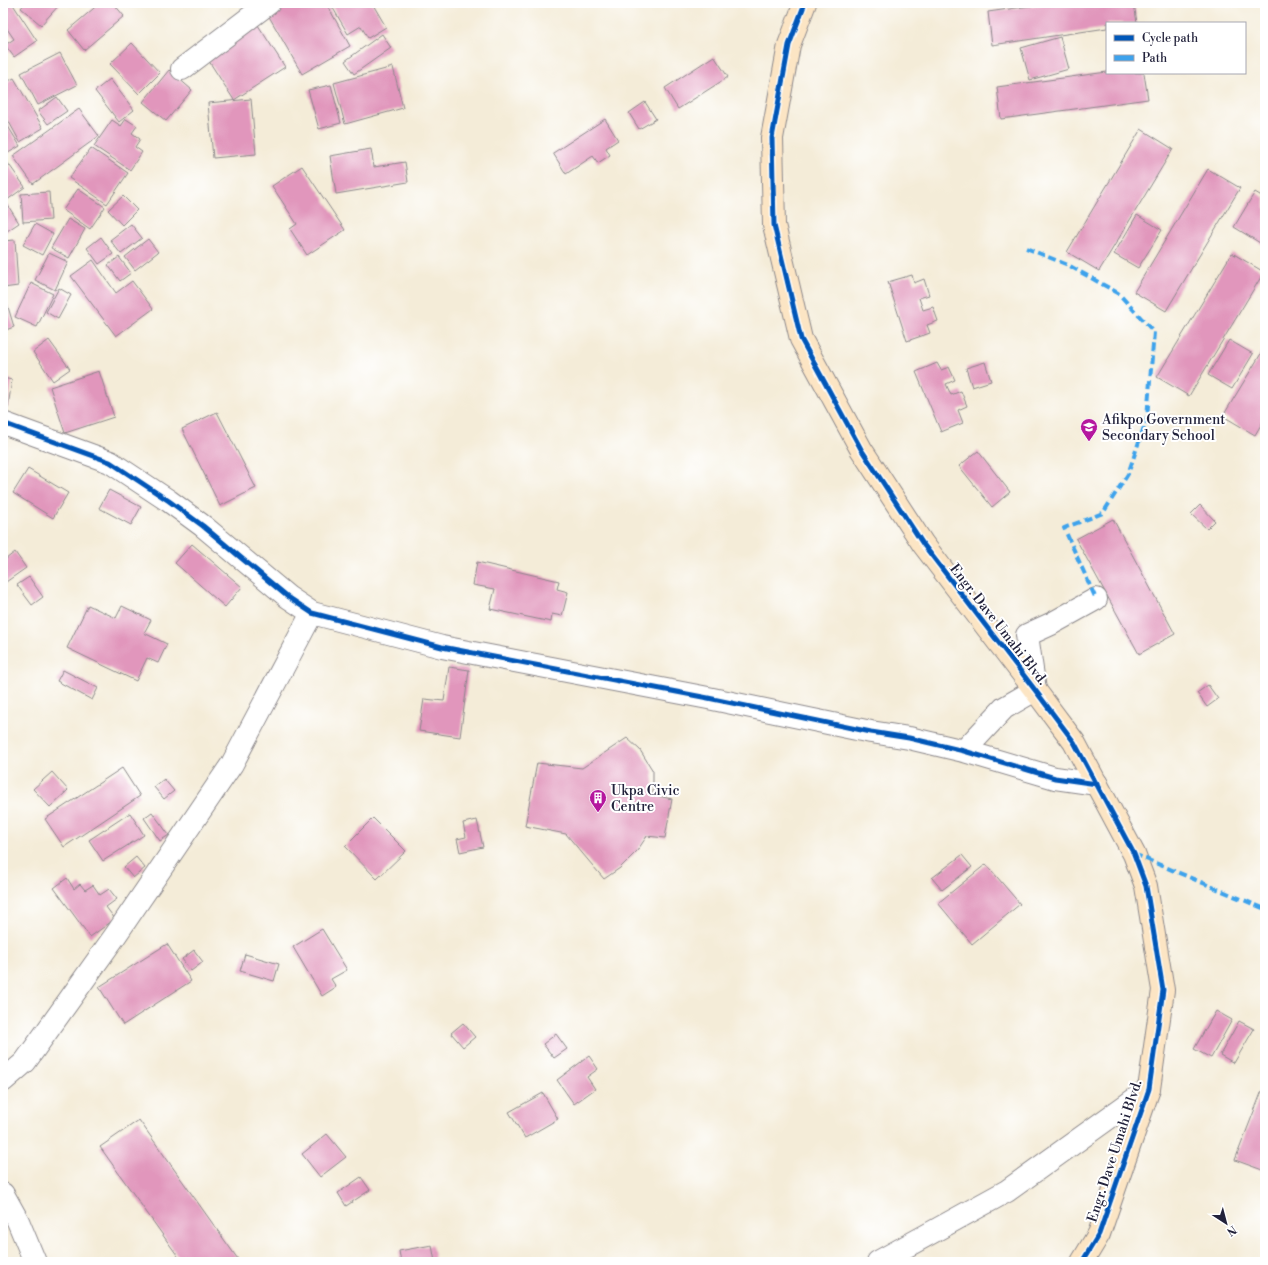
<svg xmlns="http://www.w3.org/2000/svg" width="1268" height="1265" viewBox="0 0 1268 1265" font-family="'Libre Bodoni',serif">
  <style>
    .building { fill: #e196bc }
    .lines { fill: none; stroke-linecap: round; stroke-linejoin: round }
    .street-casing { stroke: #8b878a; stroke-width: 24 }
    .secondary-casing { stroke: #8b878a; stroke-width: 24 }
    .street { stroke: #fff; stroke-width: 22 }
    .secondary { stroke: #fce5c4; stroke-width: 22 }
    .quiet { stroke: #3ea2ec; stroke-width: 4; stroke-dasharray: 8 4; stroke-linecap: butt }
    .cycleway-casing { stroke: #fff; stroke-width: 8 }
    .cycleway { stroke: #0057b8; stroke-width: 5 }
    .labels { text-anchor: middle; stroke-width: 4; stroke-linejoin: round; paint-order: stroke }
    .poi-label { font-size: 14px; fill: #22223b; stroke: #fff; text-anchor: start }
    .street-label { font-size: 14px; fill: #22223b; stroke: #fff }
  </style>
  <rect width="100%" height="100%" fill="#fff"/>
  <filter id="ink" filterUnits="userSpaceOnUse"><feTurbulence type="fractalNoise" baseFrequency=".025" numOctaves="2"/><feDisplacementMap in="SourceGraphic" scale="8" xChannelSelector="R" yChannelSelector="G"/><feConvolveMatrix kernelMatrix="1 2 1 2 8 2 1 2 1" color-interpolation-filters="sRGB"/></filter>
  <filter id="wash" filterUnits="userSpaceOnUse"><feTurbulence type="fractalNoise" baseFrequency=".012" numOctaves="4" result="noise"/><feDisplacementMap in="SourceGraphic" scale="16" xChannelSelector="R" yChannelSelector="G"/><feGaussianBlur stdDeviation="0.9" result="paint"/><feColorMatrix in="noise" values="0 0 0 0 0 0 0 0 0 0 0 0 0 0 0 0 0 1.4 0 .05"/><feComposite in="paint" operator="in"/></filter>
  <g filter="url(#wash)">
    <rect width="100%" height="100%" fill="#f4ecd8"/>
    <g id="blocks">
      <!-- building -->
      <g class="building">
        <path d="M10,3H12L37,41L14,57L5,45L14,39L3,23V8Z"/>
        <path d="M25,3H61L41,25L21,8Z"/>
        <path d="M100,3H113L124,16L84,50L68,30Z"/>
        <path d="M284,3H326L350,46L302,74L267,13Z"/>
        <path d="M330,3H372L386,27L368,38L361,26L348,34Z"/>
        <path d="M1051,3H1134L1137,23H1107V28L992,45L988,12Z"/>
        <path d="M256,22L285,67L234,100L205,55Z"/>
        <path d="M382,34L391,48L354,74L345,61Z"/>
        <path d="M1060,37L1069,69L1030,80L1021,48Z"/>
        <path d="M132,43L160,73L139,94L110,64Z"/>
        <path d="M60,53L77,85L38,105L21,73Z"/>
        <path d="M714,56L728,77L678,109L665,88Z"/>
        <path d="M393,67L403,108L345,124L334,83Z"/>
        <path d="M169,70L192,90L166,121L143,102Z"/>
        <path d="M1107,72L1144,73L1148,99L1001,119L997,87Z"/>
        <path d="M14,78L43,128L20,142L3,111V84Z"/>
        <path d="M110,79L134,110L119,122L95,91Z"/>
        <path d="M331,85L341,123L319,129L308,90Z"/>
        <path d="M57,97L67,111L48,124L38,111Z"/>
        <path d="M251,99L256,154L213,158L208,103Z"/>
        <path d="M645,102L656,119L639,129L629,113Z"/>
        <path d="M79,109L99,136L33,184L13,156Z"/>
        <path d="M3,118L20,146L3,156Z"/>
        <path d="M126,119L137,126L132,133L140,139L135,147L142,152L130,170L94,146L112,120L121,126Z"/>
        <path d="M605,119L618,140L606,148L610,155L598,163L593,156L566,174L553,153Z"/>
        <path d="M1141,129L1173,149L1099,271L1067,252Z"/>
        <path d="M91,148L128,173L107,204L69,178Z"/>
        <path d="M371,149L374,167L405,162L408,182L336,194L330,156Z"/>
        <path d="M5,159L25,187L3,203V160Z"/>
        <path d="M302,166L345,230L307,255L290,229L297,224L272,186Z"/>
        <path d="M1208,169L1240,188L1166,311L1134,292Z"/>
        <path d="M78,189L105,207L90,229L63,210Z"/>
        <path d="M49,192L51,220L23,222L21,194Z"/>
        <path d="M1255,192L1265,198V246L1234,227Z"/>
        <path d="M123,196L137,210L122,225L108,210Z"/>
        <path d="M7,204L19,223L4,233L3,231V206Z"/>
        <path d="M1137,215L1162,230L1138,268L1114,254Z"/>
        <path d="M68,219L85,229L69,258L51,248Z"/>
        <path d="M35,224L53,234L42,255L23,245Z"/>
        <path d="M131,224L142,238L121,254L110,240Z"/>
        <path d="M101,237L113,254L99,264L87,248Z"/>
        <path d="M148,239L158,252L135,270L125,257Z"/>
        <path d="M15,240L18,286L3,288V241Z"/>
        <path d="M49,253L68,262L55,290L35,280Z"/>
        <path d="M1232,253L1264,272L1189,396L1157,377Z"/>
        <path d="M119,257L131,273L120,281L108,265Z"/>
        <path d="M93,260L116,293L132,281L153,309L116,336L71,276Z"/>
        <path d="M912,275L914,283L924,279L929,295L919,298L923,310L933,307L938,321L927,325L930,333L907,341L888,282Z"/>
        <path d="M31,283L53,294L37,327L15,317Z"/>
        <path d="M59,288L71,295L58,319L46,312Z"/>
        <path d="M3,290L14,327L3,331Z"/>
        <path d="M49,340L70,369L53,381L33,352Z"/>
        <path d="M1229,340L1253,354L1232,389L1208,375Z"/>
        <path d="M1265,347V418L1255,435L1223,416Z"/>
        <path d="M985,362L991,381L972,387L966,368Z"/>
        <path d="M937,363L941,370L949,367L955,380L946,384L951,395L961,391L967,406L958,410L963,423L941,432L916,372Z"/>
        <path d="M99,371L114,417L65,433L50,387Z"/>
        <path d="M3,378L12,380L8,407L3,406Z"/>
        <path d="M217,412L256,488L220,506L182,429Z"/>
        <path d="M978,451L1010,492L992,507L959,466Z"/>
        <path d="M28,469L68,493L53,518L13,493Z"/>
        <path d="M109,490L141,507L131,525L99,508Z"/>
        <path d="M1200,505L1215,521L1207,529L1191,514Z"/>
        <path d="M1113,519L1175,634L1139,654L1076,539Z"/>
        <path d="M192,544L242,587L225,607L175,563Z"/>
        <path d="M15,552L26,568L3,584V555L6,559Z"/>
        <path d="M477,562L559,581L557,589L568,592L562,616L552,614L551,622L490,609L495,589L473,585Z"/>
        <path d="M29,577L43,597L32,605L17,585Z"/>
        <path d="M88,605L116,618L122,606L151,620L144,633L167,644L158,663L147,658L136,681L67,648Z"/>
        <path d="M449,667L469,670L460,737L419,731L424,699L444,701Z"/>
        <path d="M63,670L98,688L92,700L57,681Z"/>
        <path d="M1208,685L1218,699L1207,707L1197,693Z"/>
        <path d="M627,738L640,750L653,771V795L672,799L665,838L647,836L637,851L620,868L604,879L566,834L525,826L537,763L582,768Z"/>
        <path d="M122,768L140,796L64,847L45,819Z"/>
        <path d="M52,772L68,790L50,807L33,789Z"/>
        <path d="M164,779L174,791L164,799L154,787Z"/>
        <path d="M152,812L169,835L160,841L144,818Z"/>
        <path d="M130,813L144,835L103,861L89,840Z"/>
        <path d="M373,818L406,851L377,879L345,846Z"/>
        <path d="M477,820L483,847L460,852L457,839L466,837L463,823Z"/>
        <path d="M962,855L972,867L942,890L932,878Z"/>
        <path d="M136,857L145,868L133,878L124,867Z"/>
        <path d="M986,864L1020,904L972,944L938,903Z"/>
        <path d="M67,878L74,889L80,884L85,890L93,885L100,895L109,889L117,899L106,907L115,919L90,937L54,888Z"/>
        <path d="M322,929L347,970L331,979L336,987L322,996L293,947Z"/>
        <path d="M167,944L191,981L123,1025L99,987Z"/>
        <path d="M194,950L203,962L191,971L182,959Z"/>
        <path d="M245,954L279,964L274,981L240,971Z"/>
        <path d="M1216,1011L1232,1020L1211,1058L1194,1049Z"/>
        <path d="M1239,1021L1254,1029L1234,1063L1220,1055Z"/>
        <path d="M463,1023L475,1037L463,1047L451,1033Z"/>
        <path d="M556,1034L567,1049L554,1058L543,1044Z"/>
        <path d="M589,1056L598,1069L587,1077L595,1089L574,1104L557,1080Z"/>
        <path d="M1265,1083V1171L1235,1160Z"/>
        <path d="M543,1093L558,1119L525,1138L509,1112Z"/>
        <path d="M139,1120L240,1262H182L100,1147Z"/>
        <path d="M327,1134L346,1157L320,1177L302,1154Z"/>
        <path d="M361,1177L370,1190L346,1206L338,1193Z"/>
        <path d="M432,1245L435,1262H401L399,1251Z"/>
      </g>
    </g>
  </g>
  <g filter="url(#ink)">
    <use href="#blocks" fill-opacity="0" stroke="#8b878a" stroke-width="1"/>
    <g class="lines">
      <defs>
        <g id="street">
          <path d="M182,69L269,3"/>
          <path d="M3,423L110,462L169,501L203,526L288,597L312,613L442,647L708,698L871,732L909,738L964,751L1055,778L1097,784"/>
          <path d="M964,751L1004,708L1035,690L1027,635L1051,624L1096,599"/>
          <path d="M3,1081L25,1062L115,936L232,764L312,613"/>
          <path d="M3,1194L18,1221L35,1262"/>
          <path d="M878,1262L1007,1191L1149,1089"/>
        </g>
        <path id="secondary" d="M805,3L789,45L772,138L774,225L801,339L861,449L923,544L1035,690L1074,742L1134,854L1146,886L1163,990L1149,1089L1099,1234L1082,1262"/>
      </defs>
      <!-- street casing -->
      <use href="#street" class="street-casing"/>
      <!-- secondary casing -->
      <use href="#secondary" class="secondary-casing"/>
      <!-- street -->
      <use href="#street" class="street"/>
      <!-- secondary -->
      <use href="#secondary" class="secondary"/>
      <!-- quiet -->
      <g class="quiet">
        <path d="M1026,248L1068,265L1118,293L1154,332L1147,418L1128,474L1103,513L1064,528L1096,599"/>
        <path d="M1134,854L1265,909"/>
      </g>
      <defs>
        <g id="cycleway">
          <path d="M805,3L789,45L772,138L774,225L801,339L861,449L923,544L1035,690L1074,742L1134,854L1146,886L1163,990L1149,1089L1099,1234L1082,1262"/>
          <path d="M3,423L110,462L169,501L203,526L288,597L312,613L442,647L708,698L871,732L909,738L964,751L1055,778L1097,784"/>
        </g>
      </defs>
      <!-- cycleway casing -->
      <use href="#cycleway" class="cycleway-casing"/>
      <!-- cycleway -->
      <use href="#cycleway" class="cycleway"/>
    </g>
  </g>
  <!-- icons -->
  <defs>
    <symbol id="university-pin" viewBox="-11 -11 22 30"><path d="M0 17L-7.5 6A9.5 9.5 0 1 1 7.5 6Z" fill="#b5179e" stroke="#fff"/><path d="M0-5L7-2L0 1L-7-2ZM-4 1L0 2.5L4 1V4Q0 6-4 4Z" fill="#fff"/></symbol>
    <symbol id="building-pin" viewBox="-11 -11 22 30"><path d="M0 17L-7.5 6A9.5 9.5 0 1 1 7.5 6Z" fill="#b5179e" stroke="#fff"/><path d="M-4-6H4V6H1V3H-1V6H-4ZM-2.5-4.3h1.7v1.8h-1.7ZM.8-4.3h1.7v1.8H.8ZM-2.5-1h1.7V.8h-1.7ZM.8-1h1.7V.8H.8Z" fill="#fff"/></symbol>
  </defs>
  <g fill-rule="evenodd">
    <use href="#university-pin" x="1079" y="417" width="20" height="27"/>
    <use href="#building-pin" x="588" y="788" width="20" height="27"/>
  </g>
  <g class="labels">
    <!-- poi labels -->
    <g class="poi-label">
      <text x="1102" y="424">Afikpo Government<tspan x="1102" dy="16">Secondary School</tspan></text>
      <text x="611" y="795">Ukpa Civic<tspan x="611" dy="16">Centre</tspan></text>
    </g>
    <!-- street labels -->
    <g class="street-label">
      <text transform="translate(999 624) rotate(52)" y="5">Engr. Dave Umahi Blvd.</text>
      <text transform="translate(1114 1151) rotate(-72)" y="5">Engr. Dave Umahi Blvd.</text>
    </g>
  </g>
  <!-- margin -->
  <rect width="1268" height="1265" fill="none" stroke="#fff" stroke-width="16"/>
  <!-- legend -->
  <rect x="1106" y="22" width="140" height="52" fill="#ffffff" stroke="#a7a7b1"/>
  <rect x="1114" y="35" width="20" height="6" fill="#0057b8" stroke="#a7a7b1"/>
  <text x="1142" y="42" font-size="12" fill="#22223b">Cycle path</text>
  <rect x="1114" y="55" width="20" height="6" fill="#3ea2ec" stroke="#a7a7b1"/>
  <text x="1142" y="62" font-size="12" fill="#22223b">Path</text>
  <!-- north arrow -->
  <g transform="translate(1226 1223) rotate(144)" stroke="#ffffff" stroke-width="3" paint-order="stroke">
  <path d="M0-3L7 15L0 10L-7 15Z" fill="#22223b"/>
  <text y="-6" font-size="11" font-weight="bold" text-anchor="middle" fill="#22223b">N</text>
  </g>
</svg>
